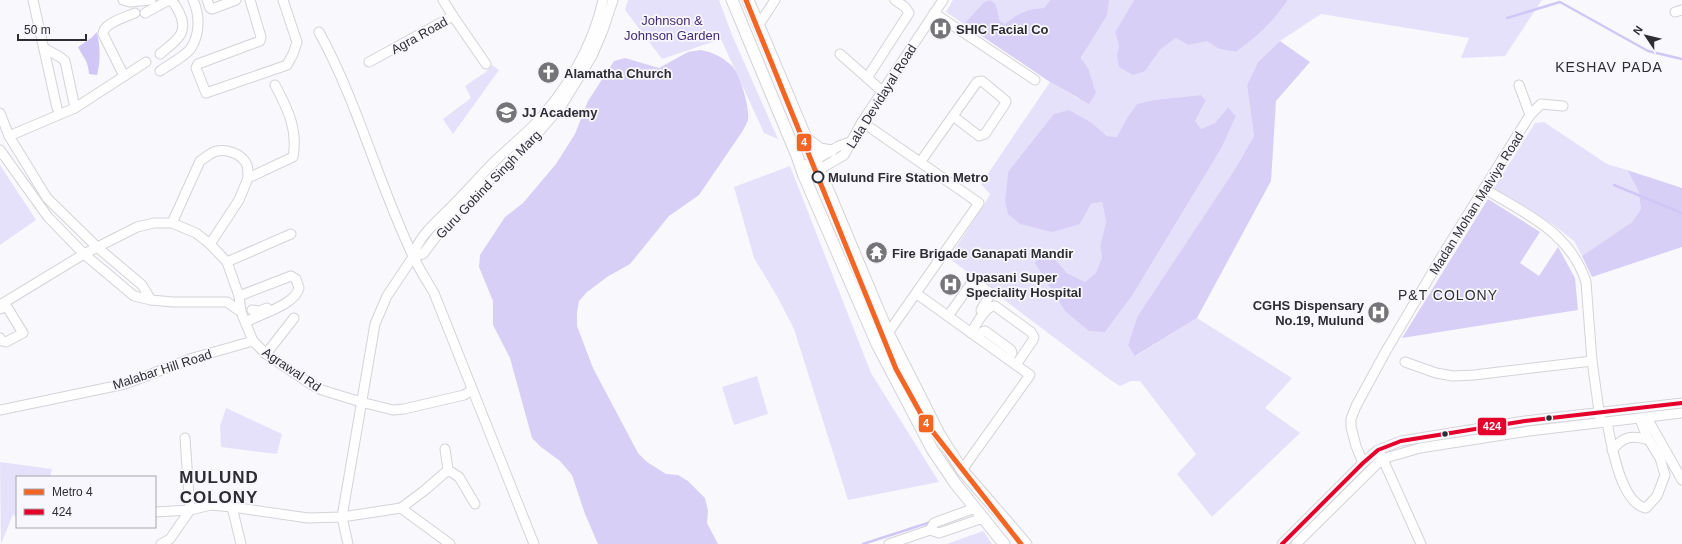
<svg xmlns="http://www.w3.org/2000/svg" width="1682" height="544" viewBox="0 0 1682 544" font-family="Arial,sans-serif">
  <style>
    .green { fill: #e6e1fa; fill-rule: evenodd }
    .forest { fill: #d7cff6 }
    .water { fill: #d1c7f6 }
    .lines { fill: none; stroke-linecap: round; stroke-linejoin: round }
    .stream { stroke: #d1c7f6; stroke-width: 2.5 }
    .minor-casing { stroke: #d4d3d7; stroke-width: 11 }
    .major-casing { stroke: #d4d3d7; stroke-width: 13 }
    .minor { stroke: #fefeff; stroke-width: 9 }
    .major { stroke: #fefeff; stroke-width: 11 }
    .bus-1-casing { stroke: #f8f7fd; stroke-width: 7 }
    .bus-1 { stroke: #e4002b; stroke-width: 4 }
    .metro-1-casing { stroke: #f8f7fd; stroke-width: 8 }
    .metro-1 { stroke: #f26522; stroke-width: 5 }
    .stop-dot { fill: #f8f7fd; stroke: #2e2d32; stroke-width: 2 }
    .bus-dot { fill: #2e2d32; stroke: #f8f7fd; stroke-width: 1.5 }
    .labels { text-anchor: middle; stroke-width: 3.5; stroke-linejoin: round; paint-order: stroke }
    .park-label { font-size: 13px; fill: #432b77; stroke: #f8f7fd }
    .poi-label { font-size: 13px; font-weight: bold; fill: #2e2d32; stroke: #f8f7fd; text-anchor: start }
    .street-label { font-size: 13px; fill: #2e2d32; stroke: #f8f7fd }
    .stop-label { font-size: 13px; font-weight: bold; fill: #2e2d32; stroke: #f8f7fd; text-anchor: start }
    .neighbourhood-label { font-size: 14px; letter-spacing: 1px; fill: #2e2d32; stroke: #f8f7fd }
    .district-label { font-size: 17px; font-weight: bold; letter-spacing: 1px; fill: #2e2d32; stroke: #f8f7fd }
    .line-badge { stroke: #f8f7fd; stroke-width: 1.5 }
    .badge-label { font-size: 11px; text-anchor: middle; font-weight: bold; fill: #fff }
  </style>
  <rect width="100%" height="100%" fill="#f9f8fc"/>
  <!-- green -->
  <g class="green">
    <path d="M628,0H719L732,35L778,139L764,133L721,39L662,59L625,10Z"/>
    <path d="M953,0H1050L1044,8C1027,8 1017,14 1005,24L1000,21L996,5L983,3L964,24L946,12Z"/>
    <path d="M1109,0H1134L1115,32L1119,46L1117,55L1145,71L1161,49L1176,38L1188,45L1207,40L1219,49L1236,52C1257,37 1274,21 1288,0H1542L1505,56L1461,58L1469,38L1321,14L1280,41L1258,62L1247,85L1254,136L1235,169L1137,317L1128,345L1136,356L1197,318L1292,378L1265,408L1300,433L1212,517L1177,474L1196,454L1140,381H1131L1120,386L1109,379L949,258L984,205L990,194L981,184L1050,82L1079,99L1088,68L1081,59L1106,15ZM1201,95L1206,102L1195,121L1201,129L1215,123L1228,107L1236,116L1222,147L1132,296L1105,332L1054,258L1067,273L1085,282L1096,273L1102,257L1100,246L1106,222L1102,202L1091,204L1080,224L1005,200L1008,172L1092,123L1107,136L1118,137L1127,118L1137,104L1153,100Z"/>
    <path d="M492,65L499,70L453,134L443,119L471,98L465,86L486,72Z"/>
    <path d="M1544,122L1607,164L1627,170L1638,190L1641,209L1632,222L1582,256L1574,241L1552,224L1493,190L1535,123Z"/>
    <path d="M0,165L36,220L0,245Z"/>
    <path d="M790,166L871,373L939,482L848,500L794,329L777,296L754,258L734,187Z"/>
    <path d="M757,376L768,414L734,425L722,387Z"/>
    <path d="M226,408L282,434L277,454L221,447L220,426Z"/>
    <path d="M0,462L52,469L50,477H17V518L13,514L1,544Z"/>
    <path d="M983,531L992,544H947Z"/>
  </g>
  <!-- forest -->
  <g class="forest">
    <path d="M990,0L996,5L1000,21L1005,24C1017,14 1027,8 1044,8L1050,0H1109L1107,15L1081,58L1088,68L1096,93L1089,104L1050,82L964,24L983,3Z"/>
    <path d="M1134,0H1288C1274,21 1257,37 1236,52L1219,49L1207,41L1188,45L1176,38L1161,49L1145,71L1133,75L1119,67L1117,55L1119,46L1115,32Z"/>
    <path d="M1280,41L1310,62L1276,101L1271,181L1197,318L1135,356L1128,345L1137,317L1235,169L1254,136L1247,85L1258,62Z"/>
    <path d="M701,50C712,52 722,57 731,65C740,73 750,108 748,120C747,124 744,128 742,132L699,195L669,216L630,264L607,277L587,292L579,301L577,313V326L593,368L638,453L647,462L666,474L678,475L688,481L705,498L708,511L707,523L718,544H598L585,514L572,475L560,461L541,447L532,438L510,358L493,325V301L479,267L480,255L505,217L523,203L556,164L575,134L588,101L614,61L625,58L659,68L688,52Z"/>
    <path d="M1201,95L1206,101L1195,121L1201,129L1215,123L1228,107L1236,116L1222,147L1132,296L1105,332L1089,331L1065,311L1035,263L1038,258H1054L1067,273L1085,282L1096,273L1102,257L1100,246L1106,222L1102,202L1091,204L1080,224L1052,232L1020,224L1008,214L1005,200L1008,172L1054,114L1069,110L1092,123L1107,136L1117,137L1127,118L1137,104L1153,100Z"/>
    <path d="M1627,170L1682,188V247L1592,277L1582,256L1632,222L1641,209L1638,190Z"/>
    <path d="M1488,199L1540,232L1520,263L1539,276L1558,247L1575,278L1578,310L1402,338Z"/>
  </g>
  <!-- water -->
  <path class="water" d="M97,32C100,48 101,60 97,75L89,74C88,60 84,59 78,47L91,38Z"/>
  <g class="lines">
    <!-- stream -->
    <g class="stream">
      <path d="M1507,18L1560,2L1648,51L1682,59"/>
      <path d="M1614,185L1682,213"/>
      <path d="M863,544L931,522"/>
    </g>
    <defs>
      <g id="minor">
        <path d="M33,0L57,108"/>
        <path d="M123,0L130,2L151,0"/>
        <path d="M207,0L210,8L212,9L236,0"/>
        <path d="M250,0L261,37L260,41L198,64L196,68L206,93L287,65L293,54L297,42L283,0"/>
        <path d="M443,0L453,16L486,64"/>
        <path d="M603,0C593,46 566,92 533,126C520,139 506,150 493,163C480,176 468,190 455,203C440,219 418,235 413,257L423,254L448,221L537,134L562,105L592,56L603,30L613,0"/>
        <path d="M1675,12L1682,10"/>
        <path d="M145,13L169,0C175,2 176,7 179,12C190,34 175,41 160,54"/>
        <path d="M934,13L1035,80"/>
        <path d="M758,26L775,0"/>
        <path d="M319,32C358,103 378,183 413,256C419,269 427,281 434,293L534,544"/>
        <path d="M44,48L60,57L65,61L75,108"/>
        <path d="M840,54L882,91"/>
        <path d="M369,62L453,16"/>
        <path d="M160,71C168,65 186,56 191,48C200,34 200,15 193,0"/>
        <path d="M124,76L103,34C103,23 126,17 135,13"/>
        <path d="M867,78L909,13L905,7L895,0"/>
        <path d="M1519,85L1530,115"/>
        <path d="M0,113L9,136L47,198L97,247L142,285L151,300"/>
        <path d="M862,122L979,203L888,333L877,344"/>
        <path d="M9,136L75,108L146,62"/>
        <path d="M0,150L48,217L84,254L134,296L151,300L173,302H227L241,312L253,341L266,354L312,385L322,390L361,402L393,410L404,409L464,395L472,390"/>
        <path d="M921,161L977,82L982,81L1006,101L1005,104L985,134L979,136L953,116"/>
        <path d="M801,168L839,146L850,142"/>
        <path d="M804,176L820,169L844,155L862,122L943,0"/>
        <path d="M1485,189C1526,214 1570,232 1586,282L1592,361L1600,418"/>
        <path d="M172,223L200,161C205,158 211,152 217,151C228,149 242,154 247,165C248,168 248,174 248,178"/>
        <path d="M210,244L239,200L248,178L293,157C298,130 288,109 275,85"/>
        <path d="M227,262L291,234"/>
        <path d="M917,294L1030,375L962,470"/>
        <path d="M239,296L291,276L296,279L299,288C295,305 260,314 246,322"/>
        <path d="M0,305L84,254L137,227L154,223H172L196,233L210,244L227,262L239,296L241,312"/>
        <path d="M0,309L4,307H7L23,333L6,342L2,341L0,338"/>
        <path d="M252,310L260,311L267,308"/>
        <path d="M948,316L973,281L991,293L981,310"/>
        <path d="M971,333C976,325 985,306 995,306L1031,332L1034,337L1033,340L1016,365"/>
        <path d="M978,337L982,332L985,331L1011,350L1012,353L1008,359"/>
        <path d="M266,354L294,318"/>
        <path d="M1405,362L1436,373L1453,376L1474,375L1592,361"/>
        <path d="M0,410L125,384L193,358L253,341"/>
        <path d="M1647,418L1682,480"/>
        <path d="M1607,422C1611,444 1621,504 1646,508L1657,496L1665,475L1660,458L1647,437L1640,419"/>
        <path d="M185,438L190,510"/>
        <path d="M445,449L448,470L459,477L475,504"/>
        <path d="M1612,450C1624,436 1631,435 1649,440"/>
        <path d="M1381,455L1421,544"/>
        <path d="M1363,463L1356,446L1351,427V419L1356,406L1386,351L1445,251L1530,115L1541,104L1563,106"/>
        <path d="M232,507L241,544"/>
        <path d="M401,508L450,544"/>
        <path d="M155,512L190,510L211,505L232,507L308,518L342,517L401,508L425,490L448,470"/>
        <path d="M930,530L934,523L975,508"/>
        <path d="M161,544L170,539L190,510"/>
        <path d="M348,544L342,517L375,324L387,296L413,257"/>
        <path d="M889,544L930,530L939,533L983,518"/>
        <path d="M1282,544L1363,463L1378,450L1401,441L1525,421L1682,403"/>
        <path d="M1296,544L1382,459L1420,448L1529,431L1682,413"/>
      </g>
      <g id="major">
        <path d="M732,0L797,156L804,176L877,344L932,449L955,483L1004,544"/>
        <path d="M748,0L888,333L923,402L939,434L962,470L1026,544"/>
        <path d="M808,140L820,149L831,151"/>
      </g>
    </defs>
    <!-- minor casing -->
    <use href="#minor" class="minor-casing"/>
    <!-- major casing -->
    <use href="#major" class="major-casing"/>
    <!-- minor -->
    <use href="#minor" class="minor"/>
    <!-- major -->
    <use href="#major" class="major"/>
    <defs>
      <path id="bus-1" d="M1282,544L1363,463L1378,450L1401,441L1525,421L1682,403"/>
    </defs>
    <!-- bus-1 casing -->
    <use href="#bus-1" class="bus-1-casing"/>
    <!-- bus-1 -->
    <use href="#bus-1" class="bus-1"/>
    <defs>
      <path id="metro-1" d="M746,0L896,369L926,423L1021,544"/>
    </defs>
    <!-- metro-1 casing -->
    <use href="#metro-1" class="metro-1-casing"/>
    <!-- metro-1 -->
    <use href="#metro-1" class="metro-1"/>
  </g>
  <!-- icons -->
  <defs>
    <symbol id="hospital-disc" viewBox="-11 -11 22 22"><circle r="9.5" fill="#757479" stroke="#f8f7fd"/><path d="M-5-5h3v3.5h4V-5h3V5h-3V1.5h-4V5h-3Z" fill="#fff"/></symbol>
    <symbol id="church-disc" viewBox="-11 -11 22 22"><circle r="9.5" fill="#757479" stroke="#f8f7fd"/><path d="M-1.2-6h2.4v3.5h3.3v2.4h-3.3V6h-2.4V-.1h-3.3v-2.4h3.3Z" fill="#fff"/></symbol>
    <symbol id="university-disc" viewBox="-11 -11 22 22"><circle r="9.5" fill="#757479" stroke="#f8f7fd"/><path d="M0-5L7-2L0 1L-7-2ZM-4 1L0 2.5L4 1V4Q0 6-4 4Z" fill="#fff"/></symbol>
    <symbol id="temple-disc" viewBox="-11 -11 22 22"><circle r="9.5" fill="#757479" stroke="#f8f7fd"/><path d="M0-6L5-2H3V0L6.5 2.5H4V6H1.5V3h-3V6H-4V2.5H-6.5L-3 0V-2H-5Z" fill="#fff"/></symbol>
  </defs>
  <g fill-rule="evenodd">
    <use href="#hospital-disc" x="928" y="16" width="25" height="25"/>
    <use href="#church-disc" x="536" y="60" width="25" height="25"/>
    <use href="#university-disc" x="494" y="100" width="25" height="25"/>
    <use href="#temple-disc" x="864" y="240" width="25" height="25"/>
    <use href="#hospital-disc" x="938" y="272" width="25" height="25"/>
    <use href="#hospital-disc" x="1366" y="300" width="25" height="25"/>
  </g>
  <!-- markers -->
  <circle class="stop-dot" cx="818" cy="177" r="5.5"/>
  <g class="bus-dot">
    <circle cx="1549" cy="418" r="3.5"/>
    <circle cx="1445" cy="434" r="3.5"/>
  </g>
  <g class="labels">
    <!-- park labels -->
    <g class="park-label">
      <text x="672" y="25">Johnson &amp;<tspan x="672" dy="15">Johnson Garden</tspan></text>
    </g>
    <!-- poi labels -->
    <g class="poi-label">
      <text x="956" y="34">SHIC Facial Co</text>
      <text x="564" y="78">Alamatha Church</text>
      <text x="522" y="117">JJ Academy</text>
      <text x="892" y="258">Fire Brigade Ganapati Mandir</text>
      <text x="966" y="282">Upasani Super<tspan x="966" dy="15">Speciality Hospital</tspan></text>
      <text x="1364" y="310" text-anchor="end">CGHS Dispensary<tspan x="1364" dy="15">No.19, Mulund</tspan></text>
    </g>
    <!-- street labels -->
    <g class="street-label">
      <text transform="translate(419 35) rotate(-29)" y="5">Agra Road</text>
      <text transform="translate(881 96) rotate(-58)" y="5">Lala Devidayal Road</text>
      <text transform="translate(488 184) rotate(-46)" y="5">Guru Gobind Singh Marg</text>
      <text transform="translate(1476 203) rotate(-58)" y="5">Madan Mohan Malviya Road</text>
      <text transform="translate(162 369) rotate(-18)" y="5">Malabar Hill Road</text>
      <text transform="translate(292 369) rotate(34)" y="5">Agrawal Rd</text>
    </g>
    <!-- stop labels -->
    <g class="stop-label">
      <text x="828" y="182">Mulund Fire Station Metro</text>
    </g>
    <!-- neighbourhood labels -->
    <g class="neighbourhood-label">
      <text x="1609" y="72">KESHAV PADA</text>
      <text x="1448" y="300">P&amp;T COLONY</text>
    </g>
    <!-- district labels -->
    <g class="district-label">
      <text x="219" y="483">MULUND<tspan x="219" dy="20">COLONY</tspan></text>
    </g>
  </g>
  <g class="line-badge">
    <rect x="796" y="133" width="16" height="19" rx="4" fill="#f26522"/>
    <rect x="918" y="414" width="16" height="19" rx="4" fill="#f26522"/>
    <rect x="1477" y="417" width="30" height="19" rx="4" fill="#e4002b"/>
  </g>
  <g class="badge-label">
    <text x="804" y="146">4</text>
    <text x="926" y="427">4</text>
    <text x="1492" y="430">424</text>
  </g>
  <!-- legend -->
  <rect x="16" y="476" width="140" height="52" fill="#f8f7fd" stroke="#a7a6ac"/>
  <rect x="24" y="489" width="20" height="6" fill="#f26522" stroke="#a7a6ac"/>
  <text x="52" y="496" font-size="12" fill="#2e2d32">Metro 4</text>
  <rect x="24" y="509" width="20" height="6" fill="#e4002b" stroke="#a7a6ac"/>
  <text x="52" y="516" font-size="12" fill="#2e2d32">424</text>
  <!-- north arrow -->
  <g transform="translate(1646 36) rotate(305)" stroke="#f8f7fd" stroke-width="3" paint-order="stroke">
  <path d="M0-3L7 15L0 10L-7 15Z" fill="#2e2d32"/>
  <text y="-6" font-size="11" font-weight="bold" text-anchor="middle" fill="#2e2d32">N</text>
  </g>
  <!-- scale -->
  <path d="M18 34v6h68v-6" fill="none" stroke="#2e2d32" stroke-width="2"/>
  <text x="24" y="34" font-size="12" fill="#2e2d32" stroke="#f8f7fd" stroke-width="3" paint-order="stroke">50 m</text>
</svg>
